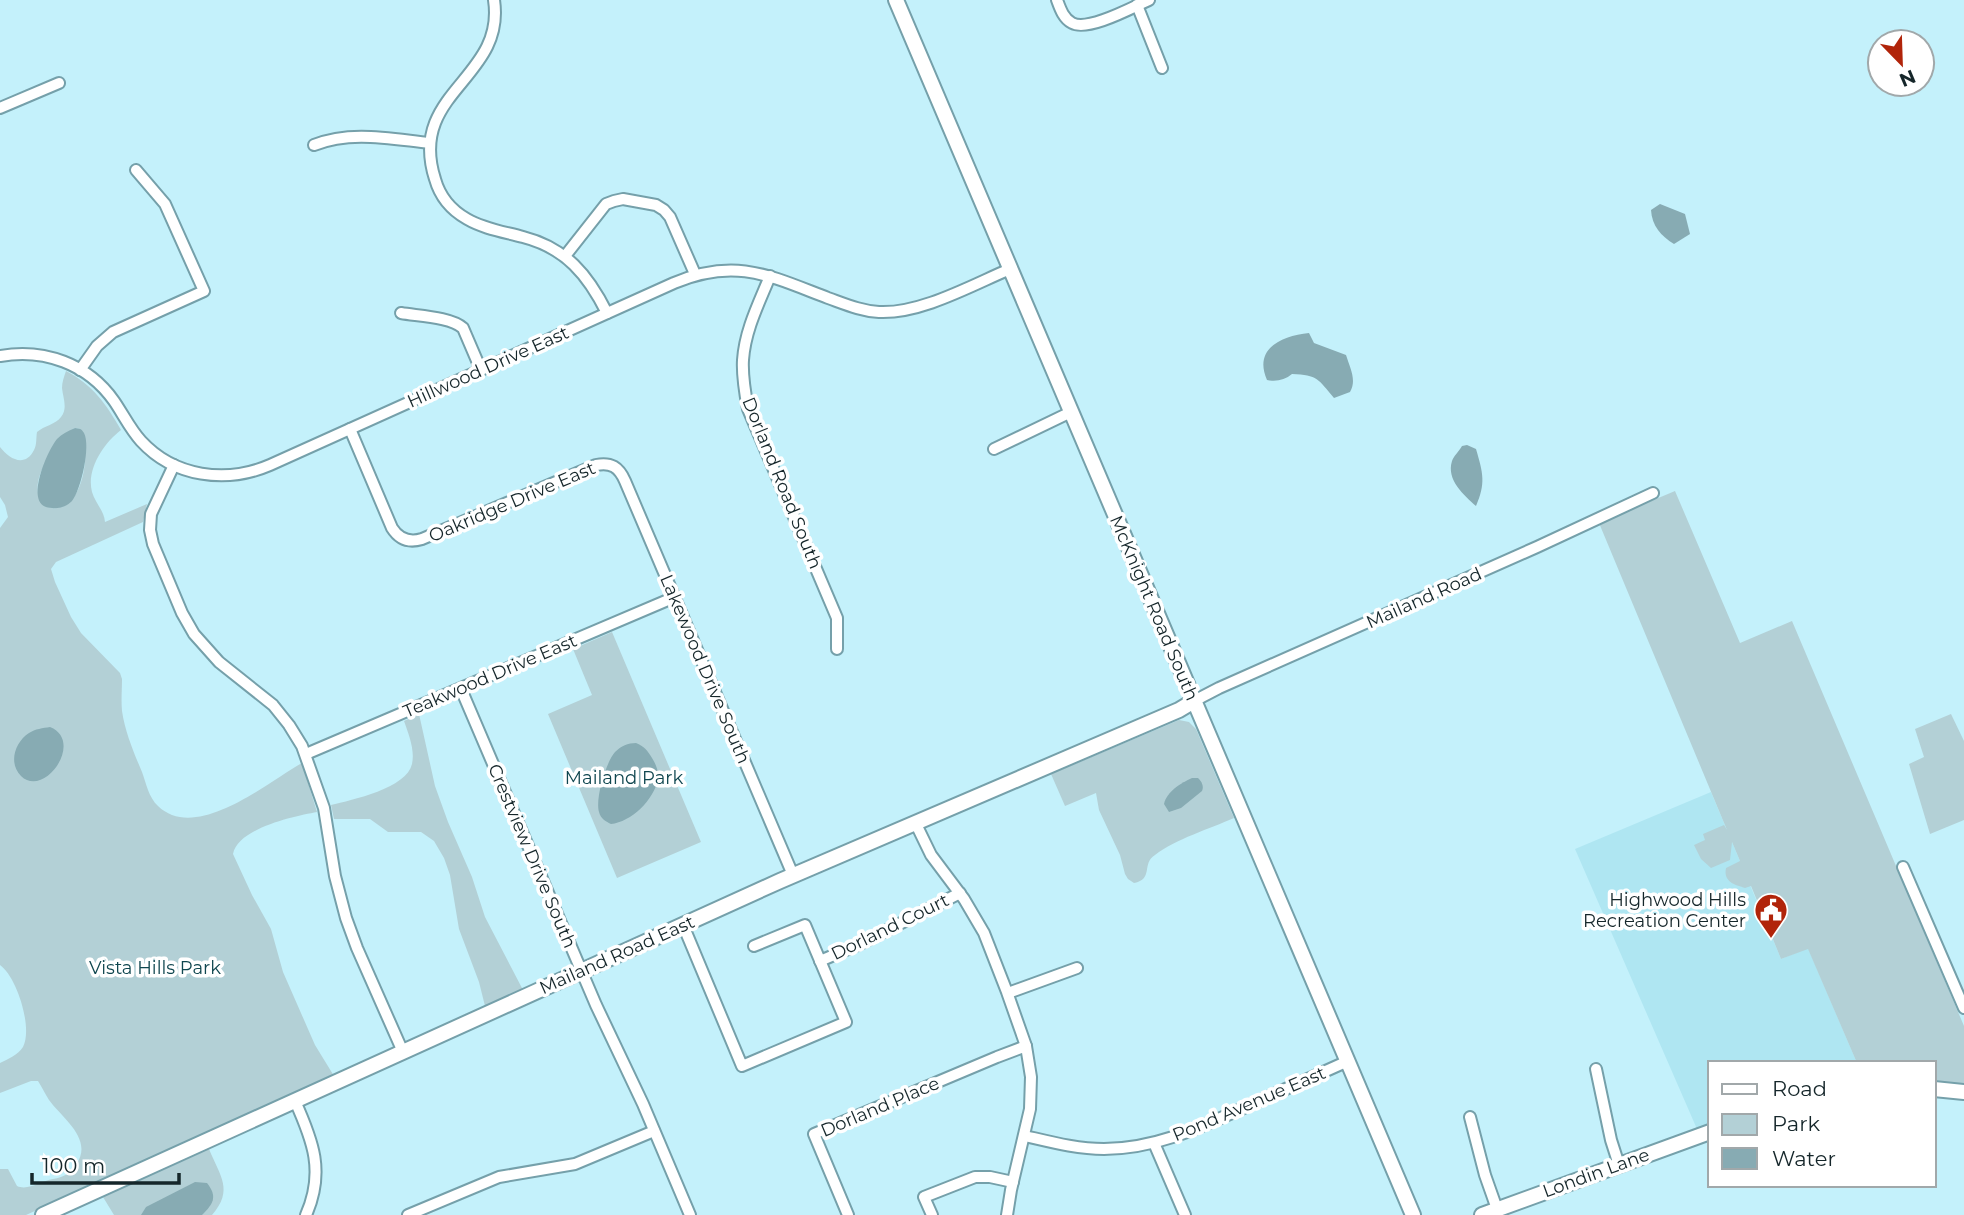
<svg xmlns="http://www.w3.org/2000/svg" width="1964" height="1215" viewBox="0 0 1964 1215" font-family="Montserrat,sans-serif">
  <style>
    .built { fill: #afe6f2 }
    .green { fill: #b3d0d6; fill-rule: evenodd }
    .water { fill: #87abb3 }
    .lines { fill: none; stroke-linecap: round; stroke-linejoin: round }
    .street-casing { stroke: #75a0aa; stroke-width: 14 }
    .secondary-casing { stroke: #75a0aa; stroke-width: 18 }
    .street { stroke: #fff; stroke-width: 10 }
    .secondary { stroke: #fff; stroke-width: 14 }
    .labels { text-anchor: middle; stroke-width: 7; stroke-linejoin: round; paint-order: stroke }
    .street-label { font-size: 18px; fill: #15262a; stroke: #fff }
    .park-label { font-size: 18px; fill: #0f464f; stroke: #fff }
    .poi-label { font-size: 18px; fill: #15262a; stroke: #fff; text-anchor: end }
  </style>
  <rect width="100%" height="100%" fill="#c4f1fb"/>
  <!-- built -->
  <path class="built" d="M1711,792L1781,959L1808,948L1857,1063H1710V1124L1697,1129L1575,849Z"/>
  <!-- green -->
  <g class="green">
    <path d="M66,371C92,384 107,405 121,430C104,443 86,469 92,492C95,503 104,510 105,522L147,504L143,522L56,562L51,569L55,582L71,617L81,633L120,673L122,679C122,690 121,700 122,711C125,732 134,753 142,772C146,783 149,798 158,806C196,843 268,782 302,763L317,812C295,816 238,828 233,854L252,895L271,929L283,972L315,1045L334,1076L26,1215H0V1169H8L17,1186C28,1191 41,1181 53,1179C64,1177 69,1174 76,1165C94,1139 63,1119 49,1100C45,1094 42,1087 38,1081H31L0,1093V1063C8,1059 18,1055 23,1047C33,1028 17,977 0,965V528L8,517L5,505L0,497V447C9,459 25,468 34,450C37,445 36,437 37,432C44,426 56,424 61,417C68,408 63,398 62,388C62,382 64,377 66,371ZM75,428L80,429C82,439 86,451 85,461C79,536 10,512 50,456C57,446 63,433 75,428Z"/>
    <path d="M1675,491L1740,643L1792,621L1964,1026V1087L1934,1083V1063H1857L1808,949L1781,959L1751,886L1745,888C1735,885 1723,882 1726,868L1740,861L1732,842L1730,860L1711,868L1701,859L1694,845L1705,840L1703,834L1724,825L1727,830L1599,523Z"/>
    <path d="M612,632L701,842L617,878L548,714L592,695L573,649Z"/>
    <path d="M419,714L435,786L448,822L472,877L485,917L523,990L485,1006L479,982L459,929L450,875L444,858L434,841L421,832H388L370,819H334L331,805C352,800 407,788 412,764C415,750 409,735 404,721Z"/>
    <path d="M1951,714L1964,741V820L1930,834L1909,764L1924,757L1915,729Z"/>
    <path d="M1179,720L1189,722L1196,729L1234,818C1209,829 1176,839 1155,855C1141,864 1154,879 1134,883L1128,879L1125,874L1120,855L1099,810L1096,793L1065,806L1051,774Z"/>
    <path d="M209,1149C220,1176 234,1190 212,1215H114L103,1197Z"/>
  </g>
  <!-- water -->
  <g class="water">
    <path d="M1660,204L1685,214L1690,234L1674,244C1661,236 1652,226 1651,210Z"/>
    <path d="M1309,333L1314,343L1346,355C1350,368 1357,380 1350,392L1334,398C1318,379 1318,375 1292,374C1285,380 1276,382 1267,380C1253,348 1282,336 1309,333Z"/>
    <path d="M75,428C80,429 81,428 84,433C91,446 81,490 72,501C67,506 60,509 52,508C22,508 47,451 57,439C62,434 68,431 75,428Z"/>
    <path d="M1467,445L1476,449C1483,473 1486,483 1476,506C1464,495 1446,480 1452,461C1453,457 1459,451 1462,446Z"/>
    <path d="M50,727C85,741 44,799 21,776C8,763 15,742 29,733C35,729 43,728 50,727Z"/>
    <path d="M636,743C644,746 648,751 652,758C656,764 659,772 658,779C654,800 631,822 611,824C605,821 601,819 599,812C595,799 606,762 615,752C621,746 628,743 636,743Z"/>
    <path d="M1192,778H1198C1202,782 1204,786 1202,791L1181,808L1169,812L1164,804C1167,791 1181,783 1192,778Z"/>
    <path d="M195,1182L207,1183C218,1197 213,1204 202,1215H141L146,1207Z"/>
  </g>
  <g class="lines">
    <defs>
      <g id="street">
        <path d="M494,0C506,79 407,92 435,179C440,197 451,210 467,219C484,229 505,232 523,237C566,248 588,275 607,313"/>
        <path d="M1057,0C1060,8 1063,18 1072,23C1088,32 1133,7 1149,0"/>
        <path d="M1137,5L1162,68"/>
        <path d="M0,108L59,83"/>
        <path d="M314,145C351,130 391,139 430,143"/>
        <path d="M565,256L606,204L614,201L623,199L656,205L664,210L670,217L695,274"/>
        <path d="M770,276C759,303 745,330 743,360C742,376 745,393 748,409L837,618V649"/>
        <path d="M401,313C418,316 451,317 463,328L481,370"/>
        <path d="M0,356C44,348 88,364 114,401C123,414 130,429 141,441C174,477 226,484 270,465L674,283C736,257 770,276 828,298C845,304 861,311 879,312C921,314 972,285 1010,269"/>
        <path d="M80,370L97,346L113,332L204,291L165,204L136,170"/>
        <path d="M350,429L392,528C399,539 409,543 422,539L596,465C611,462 619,467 625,481L793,875"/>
        <path d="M994,449L1071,412"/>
        <path d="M174,465L151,514L150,530L153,544L182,613L194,634L219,662L273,705L289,725L302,746L324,808L335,876L346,918L357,948L403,1052"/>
        <path d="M461,689L596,1005L643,1104L690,1215"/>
        <path d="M1194,701L1219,688L1537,547L1653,493"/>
        <path d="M306,754L675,597"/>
        <path d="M915,822L931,855L964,899L984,933L1007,992L1026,1046L1031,1077L1030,1109L1011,1190L1007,1215"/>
        <path d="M1903,867L1964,1008"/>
        <path d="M683,925L742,1066L846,1022L805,925L754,946"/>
        <path d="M820,961L862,943L960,893"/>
        <path d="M1008,993L1077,968"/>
        <path d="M1596,1069L1611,1140L1619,1165"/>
        <path d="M295,1101C313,1141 325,1172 306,1215"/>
        <path d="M1470,1117L1485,1175L1497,1209"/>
        <path d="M1025,1136C1051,1142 1077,1149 1104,1149C1157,1149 1203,1126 1250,1105C1283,1090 1315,1076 1348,1061"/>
        <path d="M1154,1143L1185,1215"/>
        <path d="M408,1215L499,1177L575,1164L654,1131"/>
        <path d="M848,1215L814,1134L997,1057L1026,1046"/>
        <path d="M932,1215L924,1197L975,1177H990L1013,1182"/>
      </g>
      <g id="secondary">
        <path d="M896,0L1413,1215"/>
        <path d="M1934,1089L1964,1092"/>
        <path d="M43,1215L780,881L1179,710L1194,701"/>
        <path d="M1482,1215L1710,1132"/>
      </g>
    </defs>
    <!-- street casing -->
    <use href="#street" class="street-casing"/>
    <!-- secondary casing -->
    <use href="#secondary" class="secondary-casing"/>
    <!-- street -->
    <use href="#street" class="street"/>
    <!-- secondary -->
    <use href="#secondary" class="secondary"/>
  </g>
  <!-- icons -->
  <defs>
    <symbol id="civic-pin" viewBox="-11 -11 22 30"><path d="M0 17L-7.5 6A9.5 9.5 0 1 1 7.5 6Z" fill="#b1240a" stroke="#fff"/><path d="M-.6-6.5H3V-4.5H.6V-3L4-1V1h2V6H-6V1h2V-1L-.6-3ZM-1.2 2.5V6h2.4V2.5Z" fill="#fff"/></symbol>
  </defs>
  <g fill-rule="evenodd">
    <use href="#civic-pin" x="1752" y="891" width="38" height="52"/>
  </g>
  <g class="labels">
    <!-- street labels -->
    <g class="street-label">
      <text transform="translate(488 367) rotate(-24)" y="6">Hillwood Drive East</text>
      <text transform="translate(782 483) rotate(68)" y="6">Dorland Road South</text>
      <text transform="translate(512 502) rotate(-23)" y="6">Oakridge Drive East</text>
      <text transform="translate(1424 598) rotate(-24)" y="6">Mailand Road</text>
      <text transform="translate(1154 608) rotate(67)" y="6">McKnight Road South</text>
      <text transform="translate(705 669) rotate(67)" y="6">Lakewood Drive South</text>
      <text transform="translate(490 676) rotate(-23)" y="6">Teakwood Drive East</text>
      <text transform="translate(532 856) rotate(67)" y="6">Crestview Drive South</text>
      <text transform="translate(890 927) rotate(-26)" y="6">Dorland Court</text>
      <text transform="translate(617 955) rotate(-24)" y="6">Mailand Road East</text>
      <text transform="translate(1249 1104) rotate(-23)" y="6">Pond Avenue East</text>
      <text transform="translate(880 1107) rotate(-23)" y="6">Dorland Place</text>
      <text transform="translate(1596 1173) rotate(-20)" y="6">Londin Lane</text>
    </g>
    <!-- park labels -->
    <g class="park-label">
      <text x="624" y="784">Mailand Park</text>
      <text x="155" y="974">Vista Hills Park</text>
    </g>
    <!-- poi labels -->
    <g class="poi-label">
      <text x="1746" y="906">Highwood Hills<tspan x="1746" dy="21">Recreation Center</tspan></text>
    </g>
  </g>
  <!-- legend -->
  <rect x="1708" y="1061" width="228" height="126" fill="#ffffff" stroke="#a1a8aa" stroke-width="2"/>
  <rect x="1722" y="1084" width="35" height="10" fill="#ffffff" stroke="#a1a8aa" stroke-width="2"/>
  <text x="1772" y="1096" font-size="21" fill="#15262a">Road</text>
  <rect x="1722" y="1114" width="35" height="21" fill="#b3d0d6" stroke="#a1a8aa" stroke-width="2"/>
  <text x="1772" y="1131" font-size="21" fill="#15262a">Park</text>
  <rect x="1722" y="1148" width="35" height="21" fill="#87abb3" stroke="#a1a8aa" stroke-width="2"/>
  <text x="1772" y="1166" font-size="21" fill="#15262a">Water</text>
  <!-- north arrow -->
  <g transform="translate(1901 63) rotate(157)"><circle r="33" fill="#ffffff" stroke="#a1a8aa" stroke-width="2"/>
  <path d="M0-5L12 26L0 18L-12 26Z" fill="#b1240a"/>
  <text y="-10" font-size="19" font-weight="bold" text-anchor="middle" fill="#15262a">N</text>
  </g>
  <!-- scale -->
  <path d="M32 1173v10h147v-10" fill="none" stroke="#15262a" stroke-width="3.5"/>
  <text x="42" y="1173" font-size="21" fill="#15262a" stroke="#ffffff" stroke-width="5" paint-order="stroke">100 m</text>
</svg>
